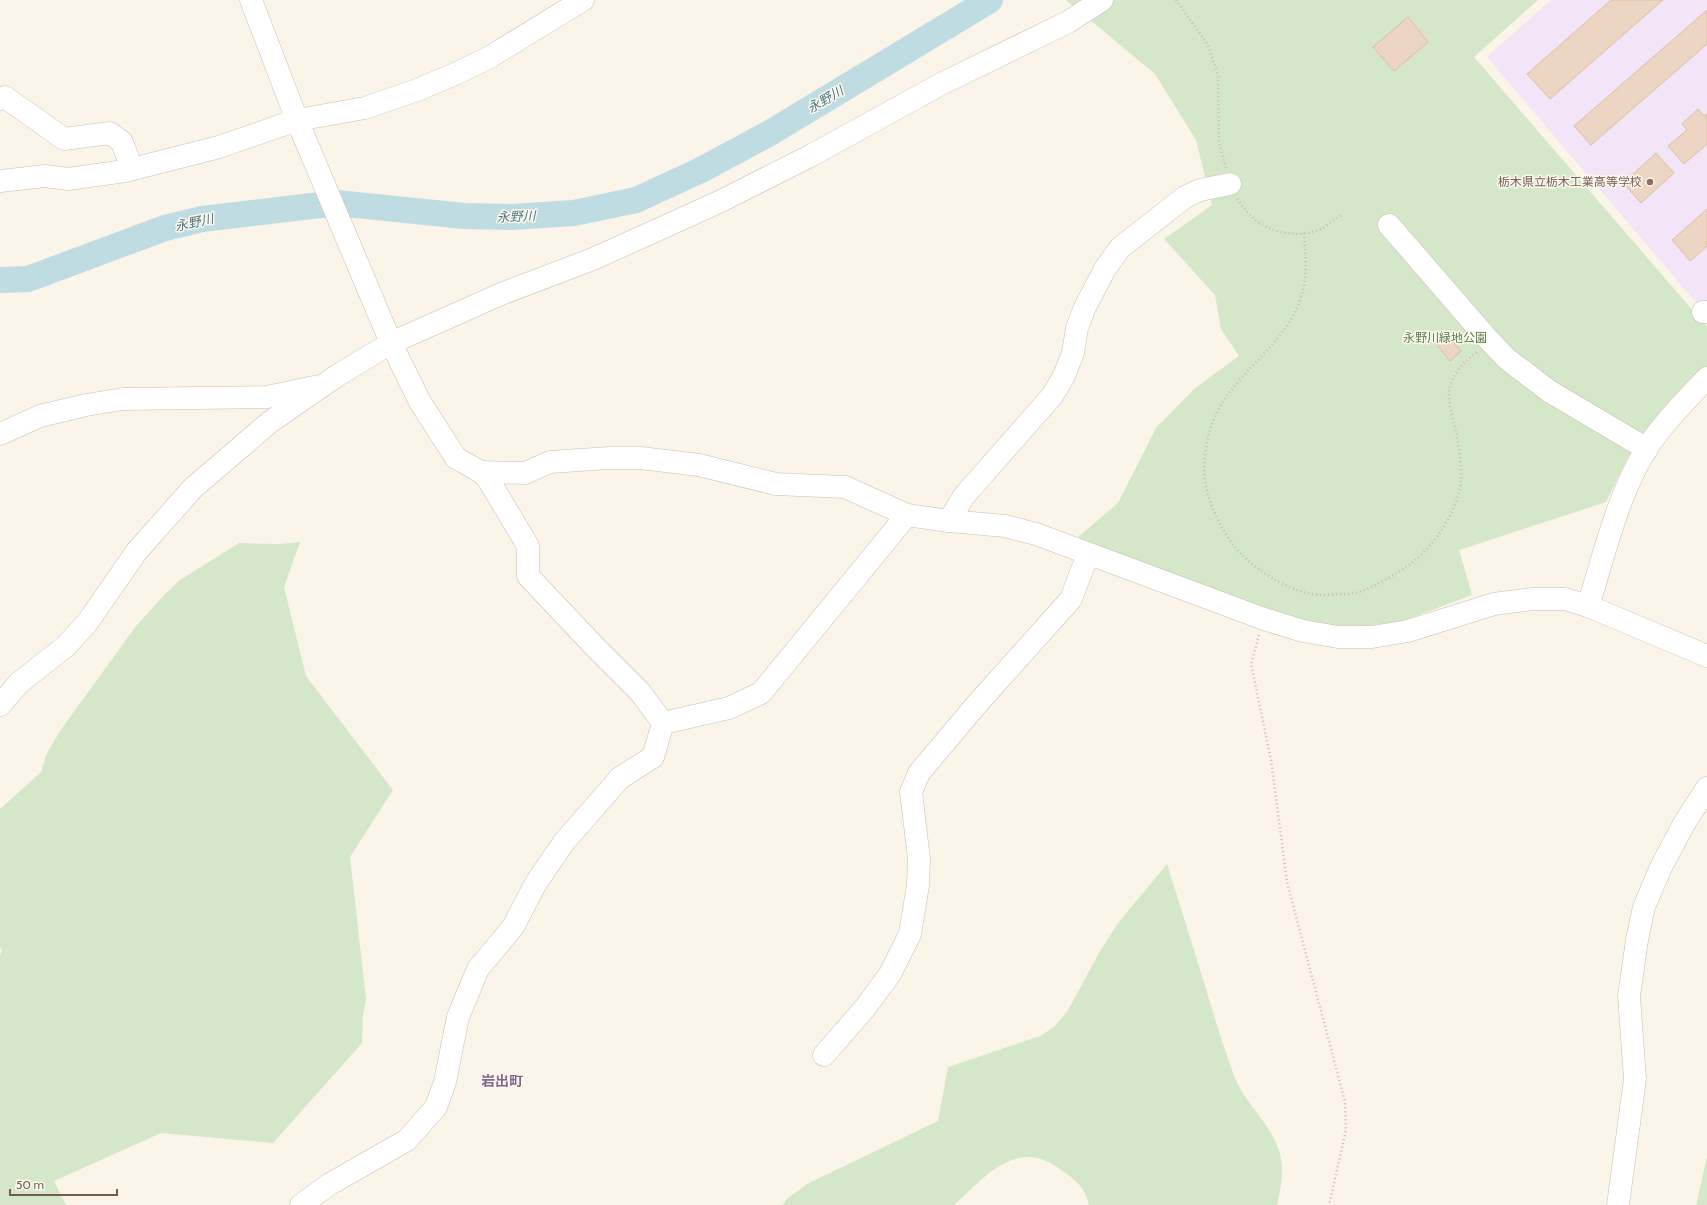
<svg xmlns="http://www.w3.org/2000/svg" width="1707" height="1205" viewBox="0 0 1707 1205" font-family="Cabin,'Noto Sans JP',sans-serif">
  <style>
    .education { fill: #f1e5f7 }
    .green { fill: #d4e7c9 }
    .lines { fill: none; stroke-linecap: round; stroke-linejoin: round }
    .river { stroke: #bfdce2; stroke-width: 26 }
    .building { fill: #edd5c3; stroke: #debda6 }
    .minor-casing { stroke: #cbbdb0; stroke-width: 23 }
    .path { stroke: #d2b9a6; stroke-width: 2.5; stroke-dasharray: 1 3; stroke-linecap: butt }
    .minor { stroke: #fff; stroke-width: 22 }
    .education-dot { fill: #8d6e63; stroke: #fdf8ef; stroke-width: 1.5 }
    .labels { text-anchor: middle; stroke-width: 3; stroke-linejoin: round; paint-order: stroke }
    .education-label { font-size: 12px; fill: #785e54; stroke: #fdf8ef; text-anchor: end }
    .park-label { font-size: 12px; fill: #587c4c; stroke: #fdf8ef }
    .water-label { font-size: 13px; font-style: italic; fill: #4c7883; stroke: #fdf8ef }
    .quarter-label { font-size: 14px; font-weight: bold; fill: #82678d; stroke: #fdf8ef }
  </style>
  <rect width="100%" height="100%" fill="#faf4e9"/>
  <!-- education -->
  <path class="education" d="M1551,0H1707V306H1699L1487,57Z"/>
  <!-- green -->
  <g class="green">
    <path d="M1066,0H1538L1474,57L1707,327V370L1657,421L1628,457L1606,502L1459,550L1472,595L1400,622L1366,626L1321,625L1279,613L1077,538L1118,503L1156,428L1194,389L1239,356L1221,329L1215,295L1164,239L1212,205L1196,140L1155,74Z"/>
    <path d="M300,542L284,587L306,676L393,790L350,857L366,999L363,1015L362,1043L273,1143L161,1133L54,1181L66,1205H0V956L2,950L0,946V809L41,772L46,755L60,731L136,626L165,594L180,580L239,543L279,544Z"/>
    <path d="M1167,864C1180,905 1193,947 1206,989C1215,1019 1224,1049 1235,1078C1246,1105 1271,1124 1279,1151C1285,1168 1281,1188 1277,1205H1089C1085,1188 1078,1182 1064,1172C1018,1135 987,1175 954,1205H782L789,1197L809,1183L938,1121L948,1067L1040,1036L1054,1027L1067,1012L1099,953L1118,923Z"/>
    <path d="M1707,1157V1205H1696Z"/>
  </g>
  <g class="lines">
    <!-- river -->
    <path class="river" d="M0,280L28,279L165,228L202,219L337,203L464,216L512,217L574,213L636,200L701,170L768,134L990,0"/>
  </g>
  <!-- building -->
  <g class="building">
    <path d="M1611,0H1663L1550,99L1527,74Z"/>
    <path d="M1707,10V44L1591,145L1574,126Z"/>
    <path d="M1408,17L1428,42L1394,71L1373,47Z"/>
    <path d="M1698,109L1704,116L1707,114V144L1684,164L1668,146L1687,130L1682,124Z"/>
    <path d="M1656,153L1674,173L1641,203L1623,183Z"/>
    <path d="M1707,209V246L1690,261L1672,240Z"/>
    <path d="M1444,331L1461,351L1450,361L1433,340Z"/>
  </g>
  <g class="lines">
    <defs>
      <g id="minor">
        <path d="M251,0L297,120L391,343L420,402L456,458L481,472L488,479L528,546V576L597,649L640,692L663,723"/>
        <path d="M0,99L5,97L64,139L110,133L122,142L132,169"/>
        <path d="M0,181L45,176L68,179L125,171L219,147L297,120L365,108L417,90L455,74L488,58L583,0"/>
        <path d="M1389,225L1486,337L1507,359L1549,391L1647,449"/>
        <path d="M1703,312H1707"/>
        <path d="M0,434L40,416L86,405L123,399L267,397L314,387"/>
        <path d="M481,472L525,473L550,462L609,458H641L699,465L776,484L845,487L907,515L949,521L1005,526L1036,534L1264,619L1303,631L1338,637H1372L1408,631L1494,604L1533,599H1565L1588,606L1707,656"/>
        <path d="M949,521L964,496L1052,396L1064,376L1073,353L1077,328L1085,307L1105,269L1120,248L1185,197L1200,190L1230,184"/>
        <path d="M1588,606C1605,553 1617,496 1647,448C1664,422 1686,400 1707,378"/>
        <path d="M0,705L19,683L66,646L87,623L137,551L193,488L270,422L338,375L391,343L501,294L593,259L719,202L812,155L941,84L1068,22L1102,0"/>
        <path d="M663,723L729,708L761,693L907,515"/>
        <path d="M824,1055L865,1008L890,974L910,934L918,885L919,859L911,792L919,773L977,704L1071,599L1088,554"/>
        <path d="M301,1205L330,1184L407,1140L436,1107L445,1082L458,1017L478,969L513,927L536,883L564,842L620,778L653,757L663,723"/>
        <path d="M1618,1205L1635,1079L1629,996L1637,940L1644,907L1661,867L1685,822L1707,788"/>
      </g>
    </defs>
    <!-- minor casing -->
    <use href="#minor" class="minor-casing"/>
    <!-- path -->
    <g class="path">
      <path d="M1176,0L1208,45L1218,75L1219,142L1226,168"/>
      <path d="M1237,199C1242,206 1247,212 1253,218C1271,234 1302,239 1323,228C1329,224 1335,219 1341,215"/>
      <path d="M1304,233C1306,264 1309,285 1294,314C1277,347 1244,370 1224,400C1209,422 1202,454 1205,480C1207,502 1225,538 1241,554C1262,574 1291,593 1321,595C1328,595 1337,594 1344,594C1365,594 1385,580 1402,570C1431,551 1457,515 1461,480C1462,466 1459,449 1457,436C1454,420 1446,402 1450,386C1454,371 1466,361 1477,352"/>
      <path d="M1259,635L1251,664L1271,760L1287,882L1345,1102L1346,1130L1329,1205"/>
    </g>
    <!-- minor -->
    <use href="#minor" class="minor"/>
  </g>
  <!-- markers -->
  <circle class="education-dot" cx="1650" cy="182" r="4"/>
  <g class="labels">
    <!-- education labels -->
    <g class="education-label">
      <text x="1642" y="186">栃木県立栃木工業高等学校</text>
    </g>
    <!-- park labels -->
    <g class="park-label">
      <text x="1445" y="342">永野川緑地公園</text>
    </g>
    <!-- water labels -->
    <g class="water-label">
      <text transform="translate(825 99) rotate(-31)" y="5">永野川</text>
      <text transform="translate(516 216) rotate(-2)" y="5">永野川</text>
      <text transform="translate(194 222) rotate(-12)" y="5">永野川</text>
    </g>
    <!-- quarter labels -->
    <g class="quarter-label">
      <text x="502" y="1086">岩出町</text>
    </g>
  </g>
  <!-- scale -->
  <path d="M10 1189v6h107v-6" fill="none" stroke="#725d4f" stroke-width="2"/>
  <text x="16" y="1189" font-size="12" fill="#725d4f" stroke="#fdf8ef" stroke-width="3" paint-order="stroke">50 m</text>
</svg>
